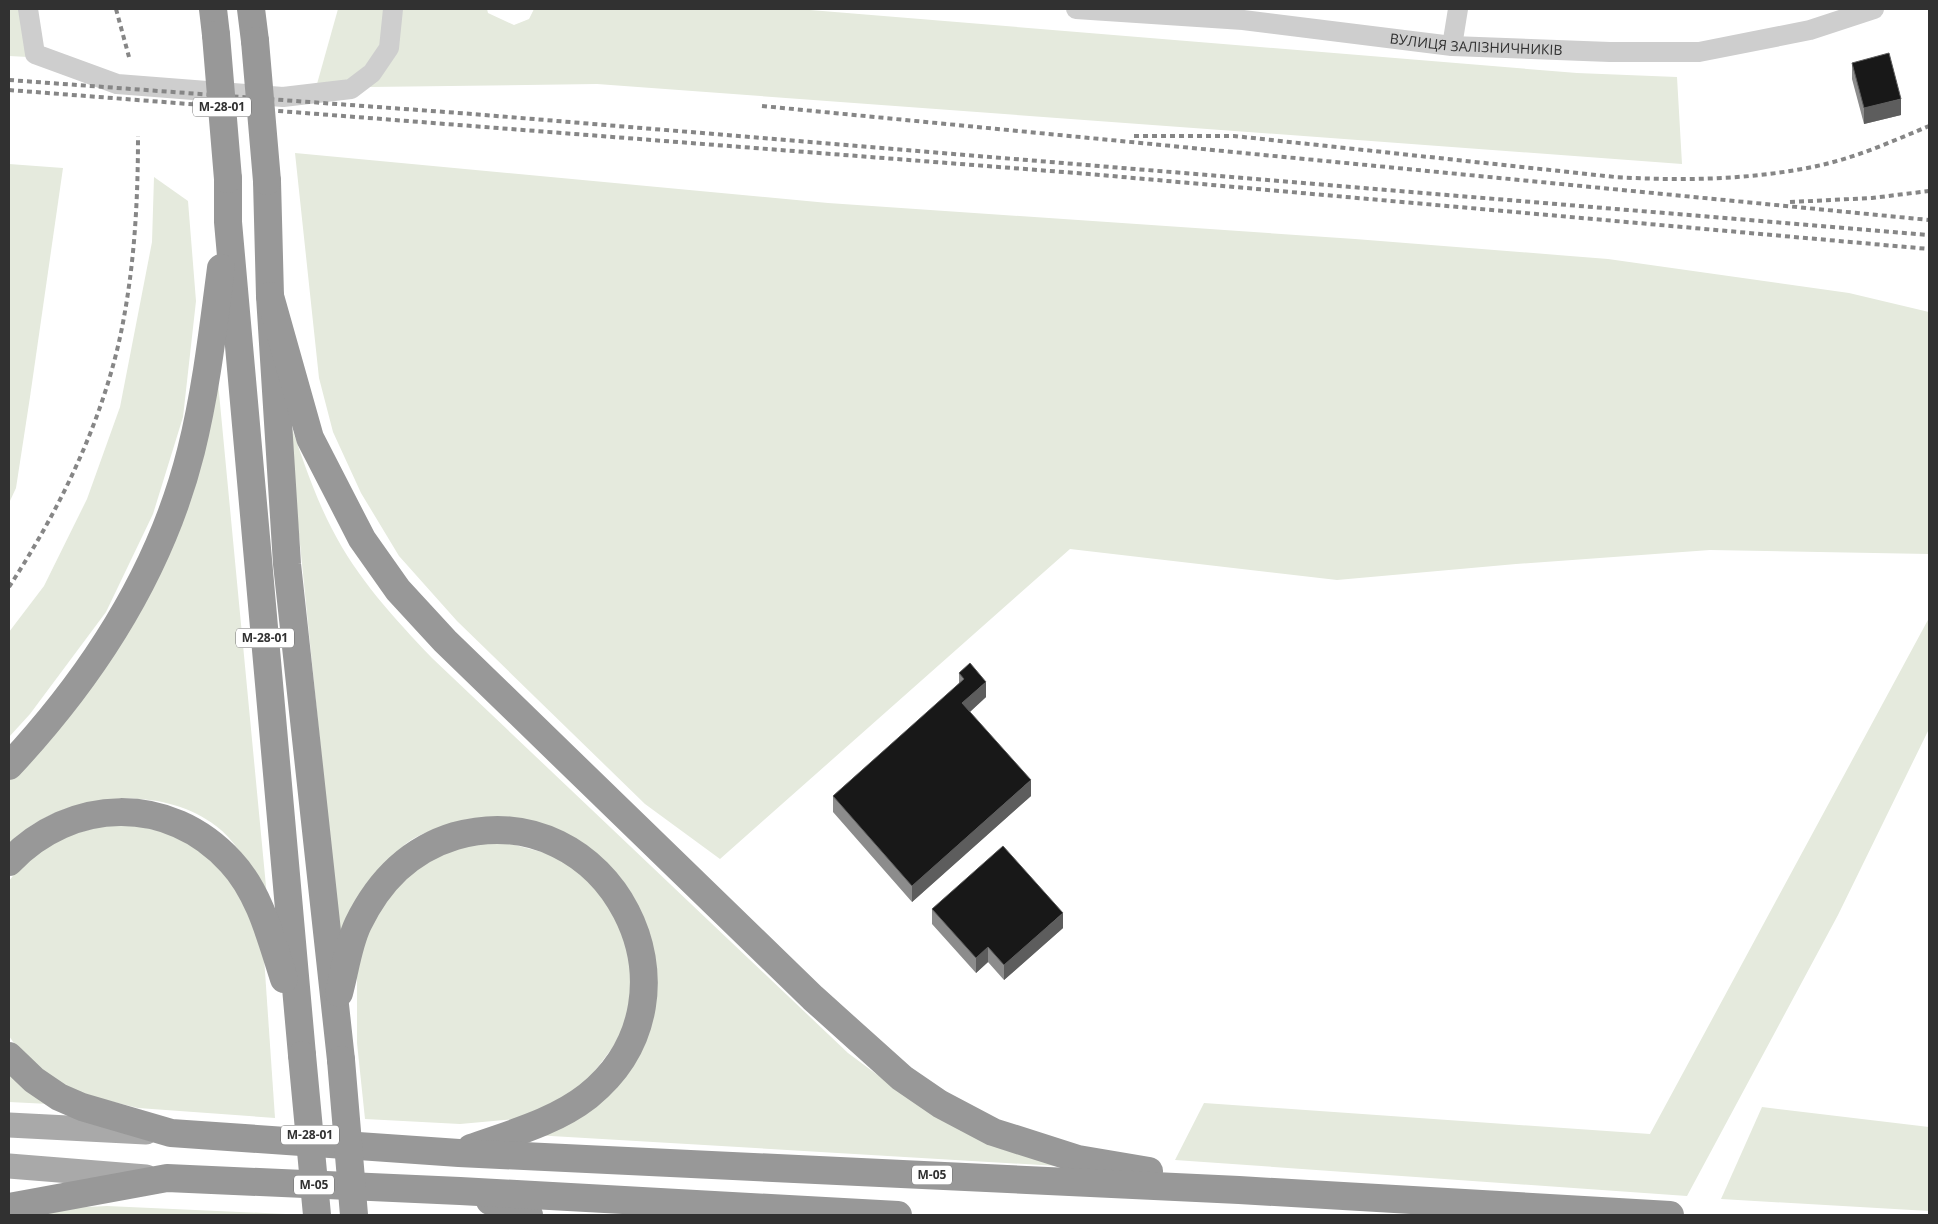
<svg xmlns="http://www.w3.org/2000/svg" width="1938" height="1224" viewBox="0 0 1938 1224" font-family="'Open Sans',sans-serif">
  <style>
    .green { fill: #e5eadd }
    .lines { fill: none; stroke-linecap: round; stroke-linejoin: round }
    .minor { stroke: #cecece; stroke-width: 20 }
    .major { stroke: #a9a9a9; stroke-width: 25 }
    .highway { stroke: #989898; stroke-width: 28 }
    .rail { stroke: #868686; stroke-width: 4; stroke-dasharray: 5 4; stroke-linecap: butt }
    .highway-bridge { stroke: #989898; stroke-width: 28 }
    .wall { fill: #8c8c8c }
    .shaded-wall { fill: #5d5d5d }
    .building { fill: #181818; stroke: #5d5d5d }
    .labels { text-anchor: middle; stroke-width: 5; stroke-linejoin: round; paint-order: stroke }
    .shield { fill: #fff; stroke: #6f6f6f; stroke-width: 1 }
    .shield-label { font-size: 12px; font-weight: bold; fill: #313131 }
    .street-label { font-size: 14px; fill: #313131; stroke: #fff }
  </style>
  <rect width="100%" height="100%" fill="#fff"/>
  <!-- green -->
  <g class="green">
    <path d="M9,9H20L28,57L9,56Z"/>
    <path d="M338,9H386L384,50L346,82L317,84Z"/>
    <path d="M398,9H487L488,13L514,25L529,19L534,9H798L1577,73L1677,77L1682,164L597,84L369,87Z"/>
    <path d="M295,153L828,203L1355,239L1608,259L1849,293L1929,312V554L1710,550L1516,564L1337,580L1070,549L720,859L645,804L457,621L399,556L361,493L333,432L319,378Z"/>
    <path d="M9,164L63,168L30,397L16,488L9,503Z"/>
    <path d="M154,177L188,201L196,301L183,417L153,514L106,612L30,714L9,737V632L44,586L87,499L120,407L152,242Z"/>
    <path d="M217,372L267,897C253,874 239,843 216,826C159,782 58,793 9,844V781L80,699Z"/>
    <path d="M287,415C301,453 313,493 332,529C357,578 394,618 432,658L848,1053L895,1088L1058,1166L534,1135C552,1126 587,1113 601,1101C703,1013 656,844 524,821C500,816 473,816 450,824C434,829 412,836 400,849C392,857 387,869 381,878C367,899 354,920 340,941Z"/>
    <path d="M1929,618V729L1838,915L1687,1196L1175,1160L1204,1103L1650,1134Z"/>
    <path d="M117,822L174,834L206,851L245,899L264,957L275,1118L138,1108L69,1091L20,1052L9,1036V881L22,864L52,840Z"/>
    <path d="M495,840L565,858L612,901L635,959L628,1027L579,1092L516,1119L460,1124L365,1119L357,1043V977L362,941L377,908L428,856Z"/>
    <path d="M9,1074L49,1104L9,1102Z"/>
    <path d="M1762,1107L1929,1127V1211L1721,1199Z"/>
    <path d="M107,1206L286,1214V1215H20L47,1209Z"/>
  </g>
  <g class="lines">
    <!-- minor -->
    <g class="minor">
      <path d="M28,9L35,54L117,84L283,97L351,89L372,73L389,48L393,9"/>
      <path id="s1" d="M1076,9L1243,20L1452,46L1610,52H1699L1810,30L1874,9"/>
      <path d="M1452,46L1458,9"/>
    </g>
    <!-- major -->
    <g class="major">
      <path d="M9,1125L146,1132"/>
      <path d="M9,1166L146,1177"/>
    </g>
    <!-- highway -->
    <g class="highway">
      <path d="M213,9L216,35"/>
      <path d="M251,9L255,41"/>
      <path d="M228,179V222L302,1055"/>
      <path d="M267,181L270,296L287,564L341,1060"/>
      <path d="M270,296L310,438L362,539L398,590L445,641L813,998L902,1078L940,1104L993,1132L1078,1159L1149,1171"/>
      <path d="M9,766C93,676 161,571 191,451C206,391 213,329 221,268"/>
      <path d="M9,862C71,797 169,794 231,862C260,893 271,939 284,979"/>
      <path d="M339,993C345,971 348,945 358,924C379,881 409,850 455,836C608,793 714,994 588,1096C555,1122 510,1134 471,1148"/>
      <path d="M9,1056L34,1080L59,1097L82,1107L171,1133L459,1153L1239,1190L1670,1215"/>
      <path d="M490,1201L529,1215"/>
      <path d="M9,1207L167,1178L460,1191L898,1215"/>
    </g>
    <!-- rail -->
    <g class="rail">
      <path d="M116,9L129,57"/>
      <path d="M9,80L473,114L1929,235"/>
      <path d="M9,90L1089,174L1929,249"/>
      <path d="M762,106L1929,220"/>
      <path d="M1134,136H1234L1615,177C1683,181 1751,180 1817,166C1855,158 1893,141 1929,126"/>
      <path d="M1790,202L1872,198L1929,191"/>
      <path d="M9,587C62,506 107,413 124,317C135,257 138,196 138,136"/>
    </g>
    <!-- highway-bridge -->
    <g class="highway-bridge">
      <path d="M216,35L228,179"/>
      <path d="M255,41L267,181"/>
      <path d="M302,1055L317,1215"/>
      <path d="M341,1060L354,1215"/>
    </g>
  </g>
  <!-- wall -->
  <g class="wall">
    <path d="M1852,63L1901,115L1864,124L1852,79Z"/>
    <path d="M959,673L986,697L970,712L1031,796L912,902L833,812V796L959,684Z"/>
    <path d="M932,909L1063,928L1004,980L988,962L976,973L932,924Z"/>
  </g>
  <!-- shaded-wall -->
  <g class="shaded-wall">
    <path d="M1901,99V115L1864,124V108Z"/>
    <path d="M986,682V697L962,719V703Z"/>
    <path d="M1031,780V796L912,902V886Z"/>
    <path d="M1063,913V928L1004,980V965Z"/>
    <path d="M988,947V962L976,973V958Z"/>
  </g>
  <!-- building -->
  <g class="building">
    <path d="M1889,53L1901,99L1864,108L1852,63Z"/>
    <path d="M970,663L986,682L962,703L1031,780L912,886L833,796L964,679L959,673Z"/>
    <path d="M1003,846L1063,913L1004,965L988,947L976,958L932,909Z"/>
  </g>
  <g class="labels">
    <!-- shield labels -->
    <g class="shield">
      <rect x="193" y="97.5" width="58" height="19" rx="4"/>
      <rect x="236" y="628.5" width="58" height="19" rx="4"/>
      <rect x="281" y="1125.5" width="58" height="19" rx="4"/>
      <rect x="912" y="1165.5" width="40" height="19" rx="4"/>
      <rect x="294" y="1175.5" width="40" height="19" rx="4"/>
    </g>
    <g class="shield-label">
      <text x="222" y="111">М-28-01</text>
      <text x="265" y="642">М-28-01</text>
      <text x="310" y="1139">М-28-01</text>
      <text x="932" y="1179">М-05</text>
      <text x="314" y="1189">М-05</text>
    </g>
    <!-- street labels -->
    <g class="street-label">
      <text dy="5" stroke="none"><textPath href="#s1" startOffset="402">ВУЛИЦЯ ЗАЛІЗНИЧНИКІВ</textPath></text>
    </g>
  </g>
  <!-- border -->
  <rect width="1938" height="1224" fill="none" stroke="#313131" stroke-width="20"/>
</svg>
